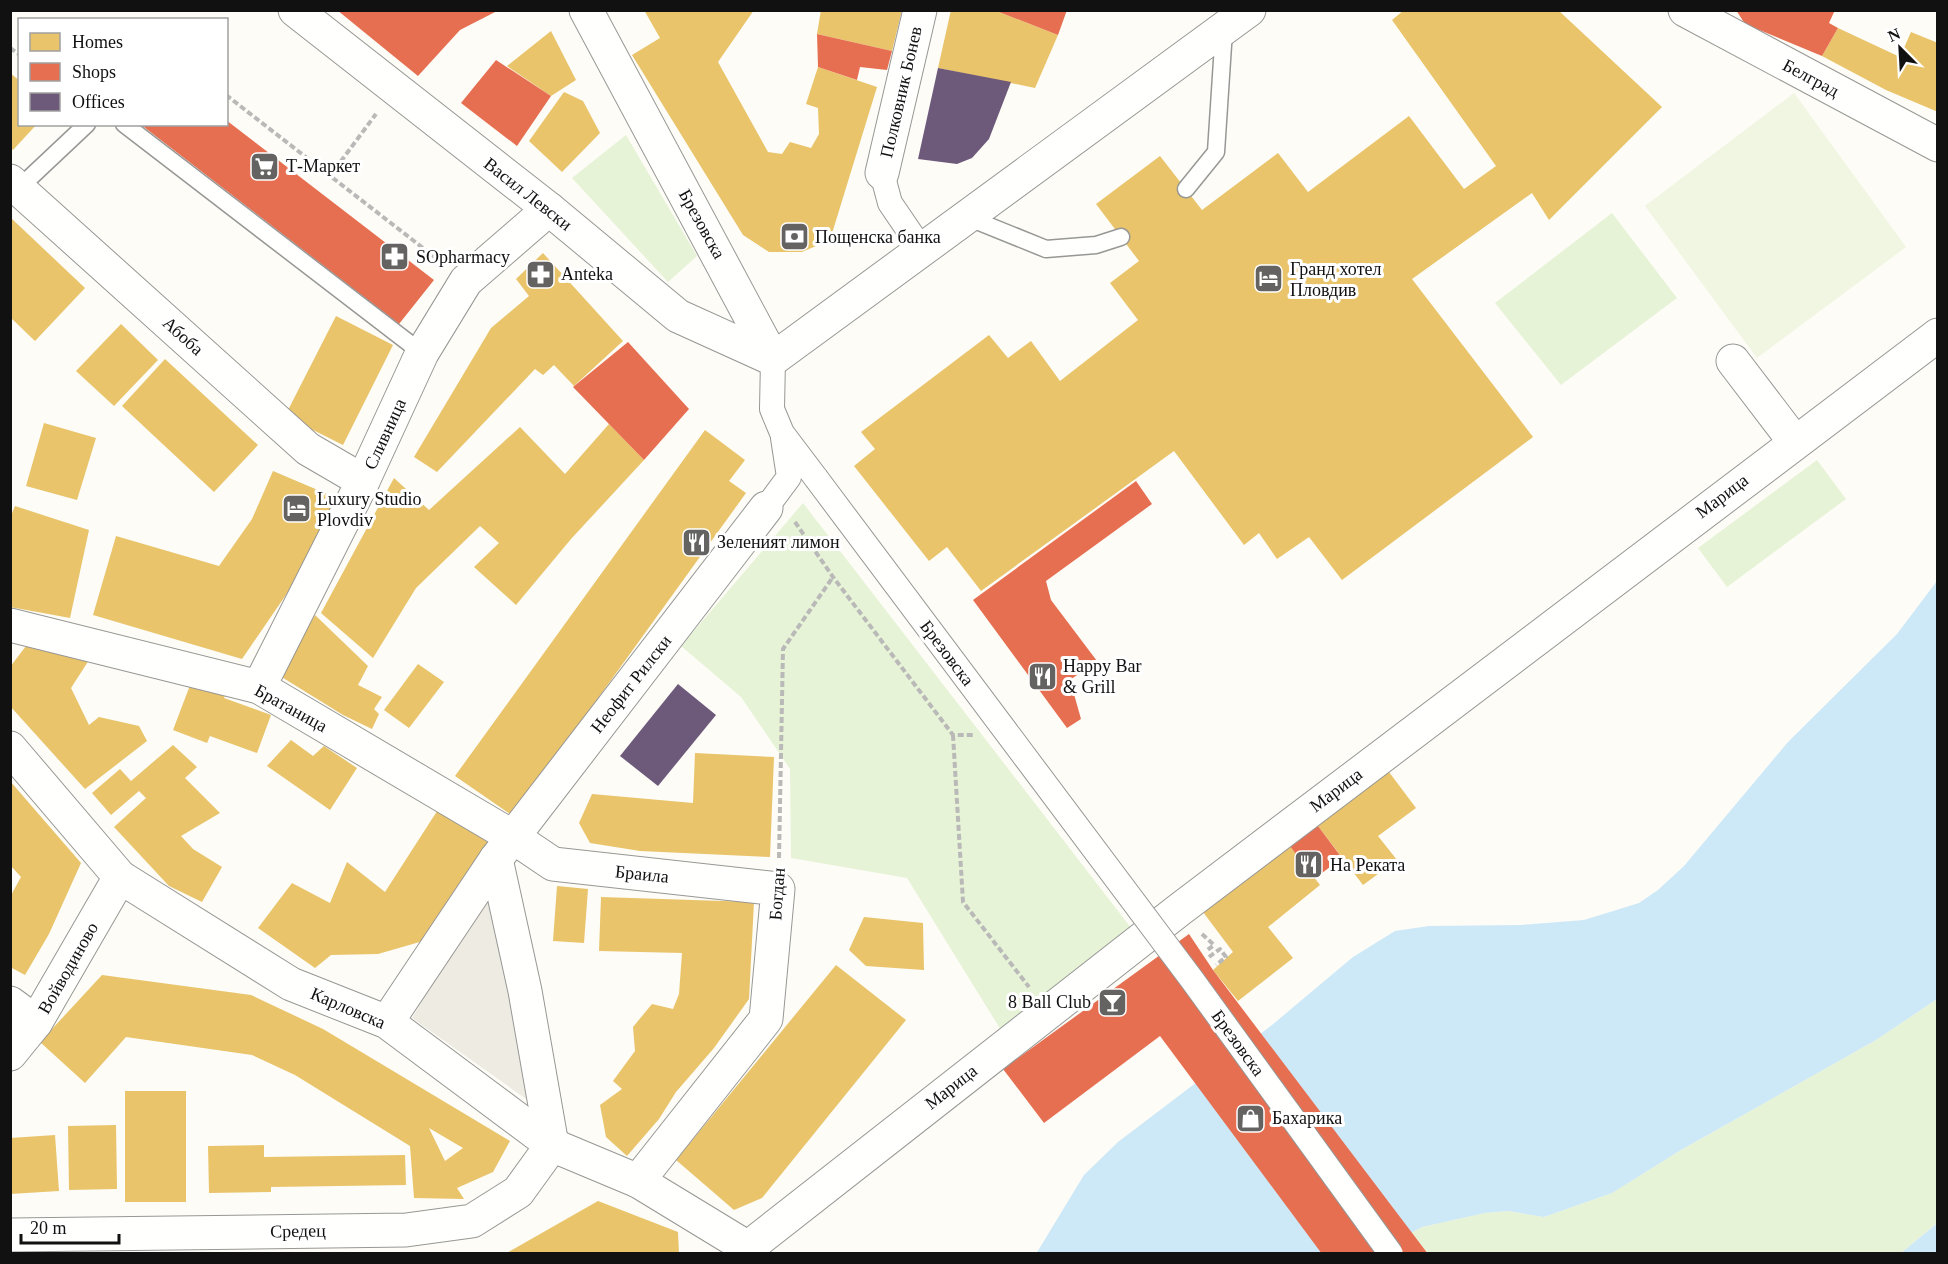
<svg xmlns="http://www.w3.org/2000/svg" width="1948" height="1264" viewBox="0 0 1948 1264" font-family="Georgia,serif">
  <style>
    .green { fill: #e7f3d7 }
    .pitch { fill: #f0f6e1 }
    .plaza { fill: #edebe2 }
    .water { fill: #cde8f7 }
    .homes { fill: #e9c46a; fill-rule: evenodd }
    .shops { fill: #e76f51 }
    .offices { fill: #6d597a }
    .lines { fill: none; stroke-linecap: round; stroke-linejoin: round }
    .service-casing { stroke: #979795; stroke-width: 19 }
    .pedestrian-casing { stroke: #979795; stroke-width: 26 }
    .minor-casing { stroke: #979795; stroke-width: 35 }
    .tertiary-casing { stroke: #979795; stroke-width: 35 }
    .path { stroke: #b9b9b8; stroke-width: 4; stroke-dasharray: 6 3; stroke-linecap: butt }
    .service { stroke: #fffffe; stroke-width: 16 }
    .pedestrian { stroke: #fffffe; stroke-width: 24 }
    .minor { stroke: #fffffe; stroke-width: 33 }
    .tertiary { stroke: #fffffe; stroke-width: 33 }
    .pedestrian-bridge-casing { stroke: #979795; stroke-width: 26; stroke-linecap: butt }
    .pedestrian-bridge { stroke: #fffffe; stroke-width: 24 }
    .labels { text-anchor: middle; stroke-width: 6; stroke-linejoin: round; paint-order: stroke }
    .street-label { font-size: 18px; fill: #111; stroke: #fff }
    .poi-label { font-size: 18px; fill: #111; stroke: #fff; text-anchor: start }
  </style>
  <rect width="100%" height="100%" fill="#fdfcf7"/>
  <!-- green -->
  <g class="green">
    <path d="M626,135L697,256L668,282L572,178Z"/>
    <path d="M1612,213L1677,298L1561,385L1495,303Z"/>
    <path d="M1817,460L1846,499L1727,587L1698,548Z"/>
    <path d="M803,503L1135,933L1004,1035L907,878L791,858L790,769L741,697L681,646Z"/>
    <path d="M1937,999V1223L1901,1253L1374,1254L1422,1227L1485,1213L1508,1211L1544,1217L1612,1193L1681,1150L1876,1040Z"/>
  </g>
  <!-- pitch -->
  <path class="pitch" d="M1794,93L1906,247L1757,358L1645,206Z"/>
  <!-- plaza -->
  <path class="plaza" d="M489,887L536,1106L412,1018Z"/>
  <!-- water -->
  <g class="water">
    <path d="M1937,581V999L1876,1040L1681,1150L1612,1193L1544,1217L1508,1211L1485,1213L1422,1227L1374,1253L1036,1254L1084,1175L1118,1142L1272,1025L1353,957L1395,931L1429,926L1521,925L1584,920L1639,903L1658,890L1684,866L1788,742L1897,634Z"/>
    <path d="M1937,1223V1253H1901L1935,1225Z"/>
  </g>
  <!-- homes -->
  <g class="homes">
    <path d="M644,10H754L718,62L768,152L782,154L790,142L811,148L819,134L818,108L806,104L818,67L877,87L830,240L802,252H769L743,235L632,55L660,38Z"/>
    <path d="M821,10H902L892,51L817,34Z"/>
    <path d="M951,10H994L1058,35L1035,88L938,68Z"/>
    <path d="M1404,10H1558L1662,107L1549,220L1532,193L1412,279L1533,437L1342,580L1309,537L1277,559L1259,533L1244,545L1174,451L981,591L947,547L929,561L854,466L875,449L861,432L989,335L1008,358L1031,341L1060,381L1138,320L1110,283L1139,261L1096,204L1160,156L1202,210L1278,153L1308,192L1409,116L1464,189L1496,166L1392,20Z"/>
    <path d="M1838,28L1900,57L1911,32L1938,43V112L1886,90L1822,56Z"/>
    <path d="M551,31L576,80L551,96L507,66Z"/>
    <path d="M10,73L20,81V124H37L13,150L10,147Z"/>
    <path d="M564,92L583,101L600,133L562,172L529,141Z"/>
    <path d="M10,217L85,288L35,341L10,317Z"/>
    <path d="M543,253L623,341L574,386L554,365L543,375L535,369L437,472L414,457L491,328L529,296L516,279Z"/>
    <path d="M336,316L393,345L343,445L285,416Z"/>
    <path d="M121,324L158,360L114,406L76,371Z"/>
    <path d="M165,359L258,445L214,492L122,406Z"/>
    <path d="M44,423L96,438L77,500L26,486Z"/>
    <path d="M609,424L644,460L571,539L516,605L474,567L499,543L480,526L416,588L373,658L321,613L394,478L429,510L520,427L565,474Z"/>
    <path d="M705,430L745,460L729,481L746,493L513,816L455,776Z"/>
    <path d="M273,471L339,499L318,548L242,659L93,615L116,536L219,566L252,519Z"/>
    <path d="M15,506L89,530L70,618L10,607V518Z"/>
    <path d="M315,615L368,666L358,685L382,697L374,709L379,714L372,729L343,715L280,676Z"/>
    <path d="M26,646L89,660L71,688L89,725L99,717L139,726L147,741L85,789L10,706V667Z"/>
    <path d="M418,664L444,682L409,728L384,710Z"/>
    <path d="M192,680L226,693L224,698L271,715L257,753L210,736L207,743L173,730Z"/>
    <path d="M291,740L313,756L324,746L357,768L330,810L267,766Z"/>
    <path d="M173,745L197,767L185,778L220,813L181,836L193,849L222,867L202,902L169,886L114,827L146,798L139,791L111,815L92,793L120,769L131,781Z"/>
    <path d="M695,753L774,757L770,857L640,851L590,843L579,823L592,794L693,803Z"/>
    <path d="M1389,772L1416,808L1378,836L1397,860L1363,885L1318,826Z"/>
    <path d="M10,781L81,863L49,934L25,975L10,967V897L21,877L10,865Z"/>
    <path d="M441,805L496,839L430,939L378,954L331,955L315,968L258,928L292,883L330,903L347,862L385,892Z"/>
    <path d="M1290,846L1320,885L1268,927L1293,958L1238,1001L1213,970L1233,952L1203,912Z"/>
    <path d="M557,886L588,889L584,943L553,941Z"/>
    <path d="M601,897L754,902L749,999L714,1048L676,1092L659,1119L627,1156L606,1137L600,1105L622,1089L613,1081L635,1051L633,1027L652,1004L673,1009L679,994L682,953L599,951Z"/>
    <path d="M864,917L923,923L924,970L866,966L849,950Z"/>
    <path d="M836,965L906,1020L762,1198L734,1210L676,1160Z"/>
    <path d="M102,975L251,995L323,1029L510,1141L493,1172L457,1188L464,1199L414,1198L410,1146L295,1075L252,1055L126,1037L85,1083L40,1042ZM429,1128L463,1148L445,1161Z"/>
    <rect x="125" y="1091" width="61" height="111"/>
    <path d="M116,1125L117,1189L69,1190L68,1126Z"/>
    <path d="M55,1135L59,1191L10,1194V1138Z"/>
    <path d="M264,1145V1157L405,1155L406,1185L271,1187V1192L209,1193L208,1146Z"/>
    <path d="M598,1201L678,1232L679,1254H505Z"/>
  </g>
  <!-- shops -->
  <g class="shops">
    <path d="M337,10H499L460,30L418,76Z"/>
    <path d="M994,10H1067L1058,35Z"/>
    <path d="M1736,10H1835L1829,23L1838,28L1822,56L1745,24Z"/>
    <path d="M817,34L892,51L887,70L860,67L857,80L818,67Z"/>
    <path d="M496,60L551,96L517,146L461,103Z"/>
    <path d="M226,120L434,280L399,324L140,124H226Z"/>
    <path d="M628,342L689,409L644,460L573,387Z"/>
    <path d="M1136,481L1152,504L1046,581L1051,600L1097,661L1070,680L1081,719L1067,728L973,600Z"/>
    <path d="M1318,826L1342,858L1314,879L1290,846Z"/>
    <path d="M1189,934L1213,970L1428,1254H1322L1160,1036L1044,1123L1003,1069Z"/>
  </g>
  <!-- offices -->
  <g class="offices">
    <path d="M938,68L1011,82L989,139L972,158L957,164L918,159Z"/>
    <path d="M678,684L716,715L658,786L620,756Z"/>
  </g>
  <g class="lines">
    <defs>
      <g id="service">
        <path d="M124,124L422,353"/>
        <path d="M19,188L87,124"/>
        <path d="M1186,189L1216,152L1224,30"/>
        <path d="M967,217L1046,249L1096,245L1121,237"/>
      </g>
      <g id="pedestrian">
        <path d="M882,173L890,203L922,250"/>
        <path d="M773,359L772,409L782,433L816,478"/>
        <path d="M766,508L789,477L783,438"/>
      </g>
      <g id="minor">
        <path d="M295,10L549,209L678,316L773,359"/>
        <path d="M586,10L773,359"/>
        <path d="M1685,10L1938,145"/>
        <path d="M882,173L920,10"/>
        <path d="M10,181L308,449L363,481"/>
        <path d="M773,359L1249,10"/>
        <path d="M1733,361L1794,441"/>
        <path d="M10,625L259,687L513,837L553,864L778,889L766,1019L638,1181"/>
        <path d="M259,687L363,481L422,353L466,281L549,209"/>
        <path d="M10,748L120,877L291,984L387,1022L552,1145L638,1181L748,1248"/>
        <path d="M10,1003L36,1022"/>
        <path d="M387,1022L496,859L766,508"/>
        <path d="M10,1054L36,1022L120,877"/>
        <path d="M10,1235L406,1230L472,1221L518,1192L552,1145L525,991L496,859"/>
      </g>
      <path id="tertiary" d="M740,1254L1179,910L1938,335"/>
    </defs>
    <!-- service casing -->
    <use href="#service" class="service-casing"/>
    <!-- pedestrian casing -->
    <use href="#pedestrian" class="pedestrian-casing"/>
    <!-- minor casing -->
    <use href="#minor" class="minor-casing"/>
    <!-- tertiary casing -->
    <use href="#tertiary" class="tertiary-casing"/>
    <!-- path -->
    <g class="path">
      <path d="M10,48L20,55"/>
      <path d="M226,95L441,262"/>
      <path d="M330,176L376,114"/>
      <path d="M795,522L833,577L953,735H974"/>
      <path d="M953,735L963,902L1029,987"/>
      <path d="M779,858L783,649L833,577"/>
      <path d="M1202,934L1214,945L1206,951"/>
      <path d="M1209,957L1220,949L1226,957L1216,965"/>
    </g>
    <!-- service -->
    <use href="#service" class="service"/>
    <!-- pedestrian -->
    <use href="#pedestrian" class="pedestrian"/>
    <!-- minor -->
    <use href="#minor" class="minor"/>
    <!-- tertiary -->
    <use href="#tertiary" class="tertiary"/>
    <defs>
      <path id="pedestrian-bridge" d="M816,478L1193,981L1391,1254"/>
    </defs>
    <!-- pedestrian-bridge casing -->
    <use href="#pedestrian-bridge" class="pedestrian-bridge-casing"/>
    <!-- pedestrian-bridge -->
    <use href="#pedestrian-bridge" class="pedestrian-bridge"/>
  </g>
  <!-- icons -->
  <defs>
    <symbol id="supermarket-square" viewBox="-11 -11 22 22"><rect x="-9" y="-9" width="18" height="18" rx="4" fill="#646362" stroke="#fff"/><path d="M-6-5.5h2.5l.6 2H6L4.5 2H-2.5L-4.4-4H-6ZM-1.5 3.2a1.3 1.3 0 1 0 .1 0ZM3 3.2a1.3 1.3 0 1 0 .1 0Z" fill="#fff"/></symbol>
    <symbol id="bank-square" viewBox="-11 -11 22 22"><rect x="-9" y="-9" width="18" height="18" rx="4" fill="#646362" stroke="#fff"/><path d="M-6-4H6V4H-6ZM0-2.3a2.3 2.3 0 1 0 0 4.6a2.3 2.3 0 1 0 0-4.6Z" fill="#fff"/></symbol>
    <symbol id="pharmacy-square" viewBox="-11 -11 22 22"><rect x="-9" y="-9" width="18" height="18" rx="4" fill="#646362" stroke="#fff"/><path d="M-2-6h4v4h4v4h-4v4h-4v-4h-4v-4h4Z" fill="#fff"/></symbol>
    <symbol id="hotel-square" viewBox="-11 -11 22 22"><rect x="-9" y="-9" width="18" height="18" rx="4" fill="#646362" stroke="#fff"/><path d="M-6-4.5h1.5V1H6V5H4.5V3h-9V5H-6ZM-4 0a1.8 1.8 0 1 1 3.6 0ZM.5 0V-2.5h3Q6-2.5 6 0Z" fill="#fff"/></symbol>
    <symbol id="restaurant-square" viewBox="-11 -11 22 22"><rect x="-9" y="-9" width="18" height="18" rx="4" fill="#646362" stroke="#fff"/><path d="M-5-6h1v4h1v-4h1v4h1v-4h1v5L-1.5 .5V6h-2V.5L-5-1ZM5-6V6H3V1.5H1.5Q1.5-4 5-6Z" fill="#fff"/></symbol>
    <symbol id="bar-square" viewBox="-11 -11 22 22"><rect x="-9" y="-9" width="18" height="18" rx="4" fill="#646362" stroke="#fff"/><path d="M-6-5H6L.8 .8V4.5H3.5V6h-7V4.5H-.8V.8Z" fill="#fff"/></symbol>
    <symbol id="shop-square" viewBox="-11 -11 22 22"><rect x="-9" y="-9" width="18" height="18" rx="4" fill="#646362" stroke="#fff"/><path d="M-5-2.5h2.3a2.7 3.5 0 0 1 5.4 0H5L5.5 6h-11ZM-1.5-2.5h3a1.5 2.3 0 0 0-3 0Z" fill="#fff"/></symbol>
  </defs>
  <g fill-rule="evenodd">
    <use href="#supermarket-square" x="248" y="150" width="33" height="33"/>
    <use href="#bank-square" x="778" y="220" width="33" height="33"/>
    <use href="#pharmacy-square" x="378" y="240" width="33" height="33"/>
    <use href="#pharmacy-square" x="524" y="258" width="33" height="33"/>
    <use href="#hotel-square" x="1252" y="262" width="33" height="33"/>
    <use href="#hotel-square" x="280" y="492" width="33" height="33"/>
    <use href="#restaurant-square" x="680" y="526" width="33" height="33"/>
    <use href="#restaurant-square" x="1026" y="660" width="33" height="33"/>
    <use href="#restaurant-square" x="1292" y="848" width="33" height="33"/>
    <use href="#bar-square" x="1096" y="986" width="33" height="33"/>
    <use href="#shop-square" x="1234" y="1102" width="33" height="33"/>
  </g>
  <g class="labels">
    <!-- street labels -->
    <g class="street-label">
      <text transform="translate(1811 78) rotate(28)" y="6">Белград</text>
      <text transform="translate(901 92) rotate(-77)" y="6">Полковник Бонев</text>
      <text transform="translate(528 194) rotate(38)" y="6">Васил Левски</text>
      <text transform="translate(702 224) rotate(61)" y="6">Брезовска</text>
      <text transform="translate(183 336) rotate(42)" y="6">Абоба</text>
      <text transform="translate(385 434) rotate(-65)" y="6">Сливница</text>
      <text transform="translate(1722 496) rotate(-37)" y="6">Марица</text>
      <text transform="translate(947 653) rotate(53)" y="6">Брезовска</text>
      <text transform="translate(631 684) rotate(-52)" y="6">Неофит Рилски</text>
      <text transform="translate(291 708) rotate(29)" y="6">Братаница</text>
      <text transform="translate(1336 790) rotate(-37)" y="6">Марица</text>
      <text transform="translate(642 874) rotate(6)" y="6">Браила</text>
      <text transform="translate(777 894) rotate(-86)" y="6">Богдан</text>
      <text transform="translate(68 968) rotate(-60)" y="6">Войводиново</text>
      <text transform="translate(348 1008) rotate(23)" y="6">Карловска</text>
      <text transform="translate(1238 1043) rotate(54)" y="6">Брезовска</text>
      <text transform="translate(951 1087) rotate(-38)" y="6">Марица</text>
      <text transform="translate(298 1231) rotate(-1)" y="6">Средец</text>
    </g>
    <!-- poi labels -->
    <g class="poi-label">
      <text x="286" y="172">Т-Маркет</text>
      <text x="815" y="243">Пощенска банка</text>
      <text x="416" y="263">SOpharmacy</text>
      <text x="1290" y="275">Гранд хотел<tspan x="1290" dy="21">Пловдив</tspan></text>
      <text x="561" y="280">Anteka</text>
      <text x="317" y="505">Luxury Studio<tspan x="317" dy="21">Plovdiv</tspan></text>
      <text x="717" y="548">Зеленият лимон</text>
      <text x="1063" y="672">Happy Bar<tspan x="1063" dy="21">&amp; Grill</tspan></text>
      <text x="1330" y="871">На Реката</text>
      <text x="1091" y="1008" text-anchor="end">8 Ball Club</text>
      <text x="1272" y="1124">Бахарика</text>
    </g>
  </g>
  <!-- border -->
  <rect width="1948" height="1264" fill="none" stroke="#111111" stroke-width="24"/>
  <!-- legend -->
  <rect x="18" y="18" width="210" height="108" fill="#ffffff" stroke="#a0a0a0" stroke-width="1.5"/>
  <rect x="30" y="33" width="30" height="18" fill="#e9c46a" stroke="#a0a0a0" stroke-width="1.5"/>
  <text x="72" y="48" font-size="18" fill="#111111">Homes</text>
  <rect x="30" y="63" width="30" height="18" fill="#e76f51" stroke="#a0a0a0" stroke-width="1.5"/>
  <text x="72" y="78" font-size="18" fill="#111111">Shops</text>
  <rect x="30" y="93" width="30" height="18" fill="#6d597a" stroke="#a0a0a0" stroke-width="1.5"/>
  <text x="72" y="108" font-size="18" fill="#111111">Offices</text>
  <!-- north arrow -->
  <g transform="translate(1900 48) rotate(336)" stroke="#ffffff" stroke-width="4.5" paint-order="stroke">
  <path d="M0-4.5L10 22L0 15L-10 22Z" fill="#111111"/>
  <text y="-9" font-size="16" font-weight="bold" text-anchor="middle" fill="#111111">N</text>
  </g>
  <!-- scale -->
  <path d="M21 1234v9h98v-9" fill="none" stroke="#111111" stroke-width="3"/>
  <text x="30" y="1234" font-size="18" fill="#111111" stroke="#ffffff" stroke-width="4.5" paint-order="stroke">20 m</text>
</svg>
